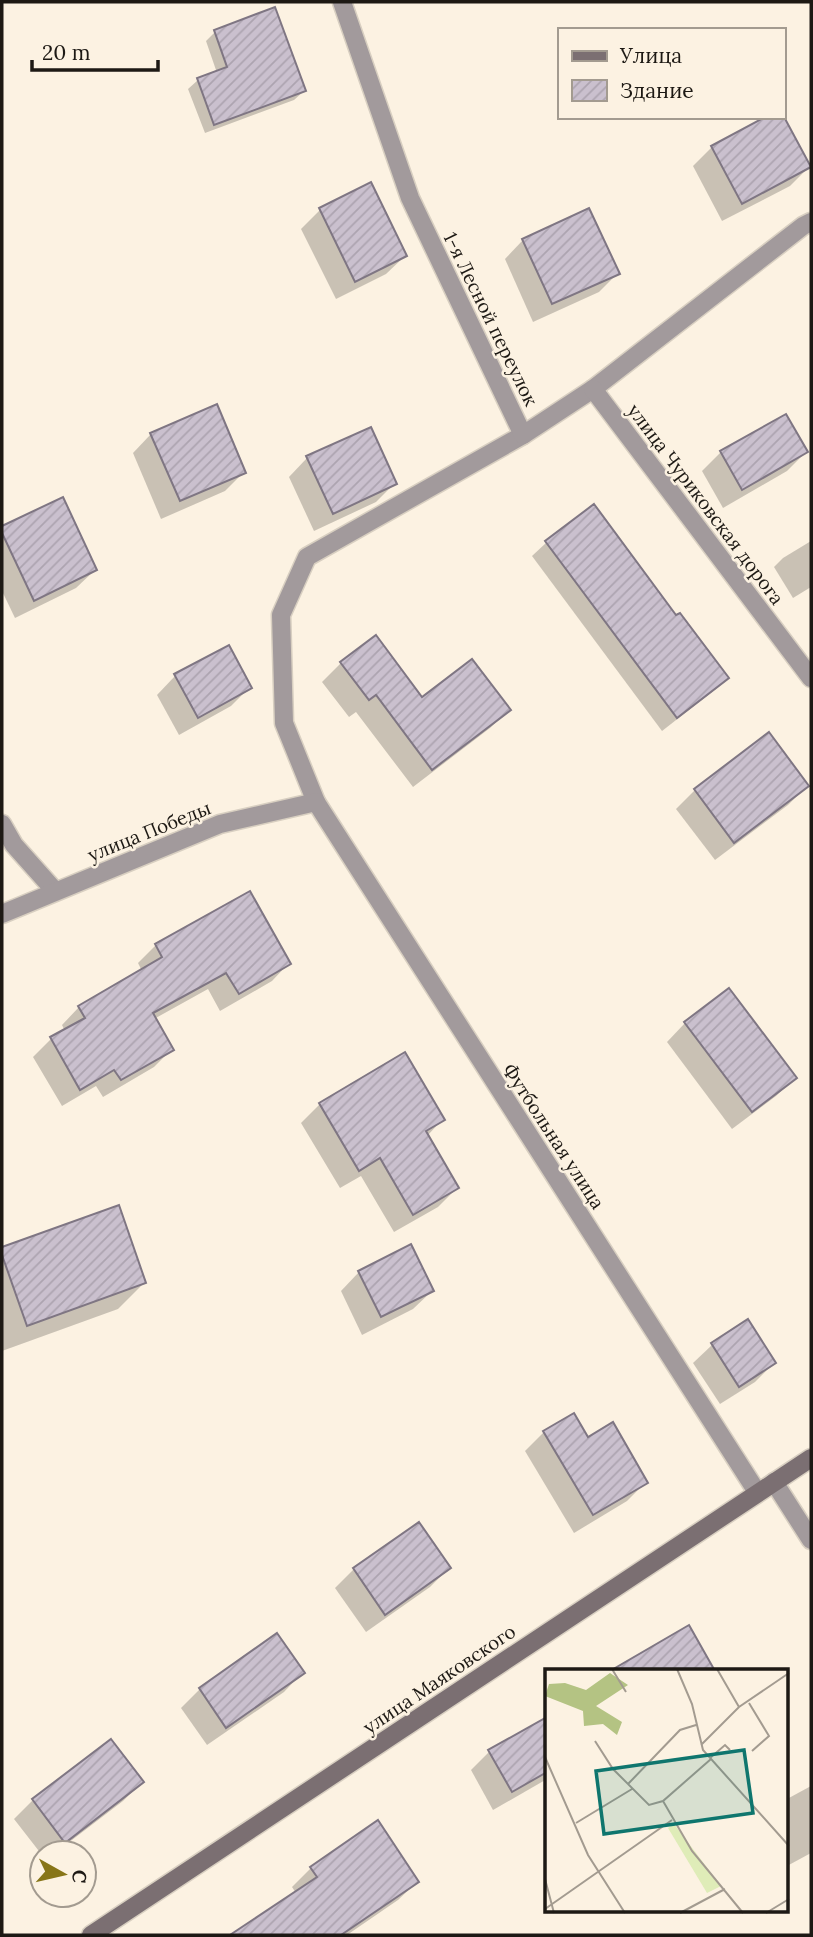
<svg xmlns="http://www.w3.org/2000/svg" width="813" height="1937" viewBox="0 0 813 1937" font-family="Lora,serif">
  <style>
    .shadow { fill: #0003 }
    .building { fill: url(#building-hatch); stroke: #7f7683; stroke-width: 2 }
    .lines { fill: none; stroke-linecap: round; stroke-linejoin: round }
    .lane-casing { stroke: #d8cfc1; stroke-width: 21 }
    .street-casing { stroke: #d8cfc1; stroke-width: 21 }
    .secondary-casing { stroke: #d8cfc1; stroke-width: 21 }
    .lane { stroke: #a29a9c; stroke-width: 18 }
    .street { stroke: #a29a9c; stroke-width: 18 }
    .secondary { stroke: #7b6f72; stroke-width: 18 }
    .labels { text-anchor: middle; stroke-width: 5; stroke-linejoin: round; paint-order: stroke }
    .street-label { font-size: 19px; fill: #1d1914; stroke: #fcf2e2 }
    .inset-road { fill: none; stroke: #a39b90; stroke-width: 2 }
    .view { fill: #0f766e; fill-opacity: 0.15; stroke: #0f766e; stroke-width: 3.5 }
    .inset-edge { fill: none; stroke: #1d1914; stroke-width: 3.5 }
  </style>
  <defs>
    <pattern id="building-hatch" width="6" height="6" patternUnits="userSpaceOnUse" patternTransform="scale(1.75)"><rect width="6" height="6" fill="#cac0ce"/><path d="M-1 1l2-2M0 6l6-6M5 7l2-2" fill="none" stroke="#ada4b0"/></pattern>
  </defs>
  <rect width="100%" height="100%" fill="#fcf2e2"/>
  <!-- shadow -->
  <g class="shadow">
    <path d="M215,32L304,91L294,100L205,133L188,89L198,80L217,73L206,41Z"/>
    <path d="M712,147L809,167L790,186L722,221L693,166Z"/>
    <path d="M370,184L405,256L386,274L336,299L301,229L320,210Z"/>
    <path d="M523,240L618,273L599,292L533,322L505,259Z"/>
    <path d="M151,434L244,472L225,491L161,519L133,453Z"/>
    <path d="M721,452H806L787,471L723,508L702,471Z"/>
    <path d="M307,458L395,483L376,502L314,531L289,477Z"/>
    <path d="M62,499L95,570L76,588L15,618L2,591V528Z"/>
    <path d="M811,541V587L793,598L774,567L783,558Z"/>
    <path d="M547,542L676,618L727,678L712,692L662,731L532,556Z"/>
    <path d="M341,663L422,700L509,710L490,728L413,787L356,712L349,717L322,682Z"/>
    <path d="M175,676L250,687L231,706L179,735L157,695Z"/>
    <path d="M807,786L788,805L715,860L676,809L695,790Z"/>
    <path d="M156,945L289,963L272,981L220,1011L208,989L154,1019L172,1049L154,1067L103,1097L96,1086L62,1106L33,1057L51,1039L65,1031L62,1025L79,1007L142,971L138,963Z"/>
    <path d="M685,1023L795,1078L776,1096L732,1129L667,1042Z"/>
    <path d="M320,1104L443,1119L427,1136L457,1188L438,1207L394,1232L361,1176L340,1188L301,1123Z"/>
    <path d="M118,1207L144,1283L118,1309L2,1351V1249Z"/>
    <path d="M359,1272L432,1291L413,1309L362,1335L341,1291Z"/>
    <path d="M712,1345L774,1363L755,1382L720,1404L693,1363Z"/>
    <path d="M544,1432L587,1439L646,1482L627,1501L574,1533L525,1451Z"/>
    <path d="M449,1568L430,1587L366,1632L335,1588L354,1569Z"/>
    <path d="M302,1673L284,1692L207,1745L181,1708L200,1689Z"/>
    <path d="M547,1719V1779L493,1810L471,1770L489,1752Z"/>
    <path d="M142,1782L123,1801L55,1853H42V1855L14,1819L33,1800Z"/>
    <path d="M811,1786V1853L787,1866V1799Z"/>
    <path d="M311,1868L417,1882L398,1900L347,1935H236L296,1893L292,1887Z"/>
  </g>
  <!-- building -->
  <g class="building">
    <path d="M275,7L306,91L214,125L197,78L227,67L214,30Z"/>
    <path d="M783,115L811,167L742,204L711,146L765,117H783Z"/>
    <path d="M371,182L407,256L355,282L319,208Z"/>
    <path d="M589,208L620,274L552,304L522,239Z"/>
    <path d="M217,404L246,473L180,501L150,433Z"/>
    <path d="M786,414L808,452L742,490L720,451Z"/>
    <path d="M371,427L397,484L333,514L306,456Z"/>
    <path d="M63,497L97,570L34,601L2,533V526Z"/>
    <path d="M594,504L676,615L680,613L729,678L677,718L545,541Z"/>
    <path d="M376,635L422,697L472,659L511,710L432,770L376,695L369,700L340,662Z"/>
    <path d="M229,645L252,688L198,718L174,674Z"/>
    <path d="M769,732L809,786L734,843L694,789Z"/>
    <path d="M250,891L291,964L239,994L226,973L153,1013L174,1050L121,1080L114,1070L80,1090L50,1037L85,1018L78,1006L162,957L155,944Z"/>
    <path d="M729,988L797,1078L752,1112L684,1022Z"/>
    <path d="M405,1052L445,1120L426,1131L459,1188L413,1215L380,1158L359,1171L319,1103Z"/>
    <path d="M119,1205L146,1283L27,1326L2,1255V1247Z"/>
    <path d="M411,1244L434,1291L381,1317L358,1271Z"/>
    <path d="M748,1319L776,1363L739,1387L711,1343Z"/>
    <path d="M574,1413L588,1437L613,1422L648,1483L593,1515L543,1431Z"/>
    <path d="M419,1522L451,1568L385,1615L353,1568Z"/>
    <path d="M689,1625L715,1671H610Z"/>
    <path d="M277,1633L305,1673L226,1728L199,1688Z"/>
    <path d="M547,1717V1772L512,1792L488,1750Z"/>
    <path d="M111,1739L144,1782L65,1843L32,1799Z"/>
    <path d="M378,1820L419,1882L341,1935H230L317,1877L310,1867Z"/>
  </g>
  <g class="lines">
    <defs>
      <g id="lane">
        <path d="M316,802L284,723L281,615L307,557L523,435"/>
        <path d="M774,1482L811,1540"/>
      </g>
      <g id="street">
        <path d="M342,2L410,198L523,435L593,389L803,226L811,222"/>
        <path d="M593,389L811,678"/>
        <path d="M2,824L14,845L55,891"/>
        <path d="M2,914L220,824L316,802L757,1492"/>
      </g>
      <path id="secondary" d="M91,1935L811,1458"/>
    </defs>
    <!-- lane casing -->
    <use href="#lane" class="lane-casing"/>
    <!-- street casing -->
    <use href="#street" class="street-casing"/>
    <!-- secondary casing -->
    <use href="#secondary" class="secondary-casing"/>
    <!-- lane -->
    <use href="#lane" class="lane"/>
    <!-- street -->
    <use href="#street" class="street"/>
    <!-- secondary -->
    <use href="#secondary" class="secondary"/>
  </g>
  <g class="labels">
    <!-- street labels -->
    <g class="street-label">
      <text transform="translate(491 319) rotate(64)" y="7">1-я Лесной переулок</text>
      <text transform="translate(706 504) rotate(53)" y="7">улица Чуриковская дорога</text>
      <text transform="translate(149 831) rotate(-22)" y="7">улица Победы</text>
      <text transform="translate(554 1136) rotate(57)" y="7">Футбольная улица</text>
      <text transform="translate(439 1679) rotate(-34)" y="7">улица Маяковского</text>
    </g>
  </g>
  <!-- overview -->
  <g transform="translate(545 1669)">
    <rect width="243" height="243" fill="#fcf2e2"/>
    <path d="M129,155L176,217L162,224L123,159Z" fill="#dfecb8"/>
    <path d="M65,4L83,16L51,37L77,53L72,66L58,55L39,57L38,42L0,27L4,15L20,14L41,21Z" fill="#b4c383"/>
    <path class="inset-road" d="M67,0L81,23M132,0L147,35L158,81L244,177M172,0L194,38M204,34L224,67L207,82M50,72L68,100L104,136L118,132L166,90M156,76L194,38L244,4M0,88L43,186L80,244M165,89L180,76L185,81M83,115L135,61L151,56M118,132L147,182L198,244M31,154L87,120M0,210L9,244M0,240L127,151M135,244L180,220M221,244L244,230"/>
    <path class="view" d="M199,81L208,144L59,165L51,102Z"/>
    <rect width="243" height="243" class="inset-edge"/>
  </g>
  <!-- border -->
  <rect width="813" height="1937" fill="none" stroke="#1d1914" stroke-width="7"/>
  <!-- legend -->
  <rect x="558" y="28" width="228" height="91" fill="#fcf2e2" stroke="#a39b90" stroke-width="2"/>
  <rect x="572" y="51" width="35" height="10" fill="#7b6f72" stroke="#a39b90" stroke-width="2"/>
  <text x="620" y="63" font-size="21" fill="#1d1914">Улица</text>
  <rect x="572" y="80" width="35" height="21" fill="url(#building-hatch)" stroke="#a39b90" stroke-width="2"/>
  <text x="620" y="98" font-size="21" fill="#1d1914">Здание</text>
  <!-- north arrow -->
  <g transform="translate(63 1874) rotate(98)"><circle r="33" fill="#fcf2e2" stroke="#a39b90" stroke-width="2"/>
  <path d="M0-5L12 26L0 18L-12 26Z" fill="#877518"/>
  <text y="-10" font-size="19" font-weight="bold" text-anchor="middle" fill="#1d1914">С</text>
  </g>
  <!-- scale -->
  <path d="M32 60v10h126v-10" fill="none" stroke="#1d1914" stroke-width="3.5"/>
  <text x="42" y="60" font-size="21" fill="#1d1914" stroke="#fcf2e2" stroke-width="5" paint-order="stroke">20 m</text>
</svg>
